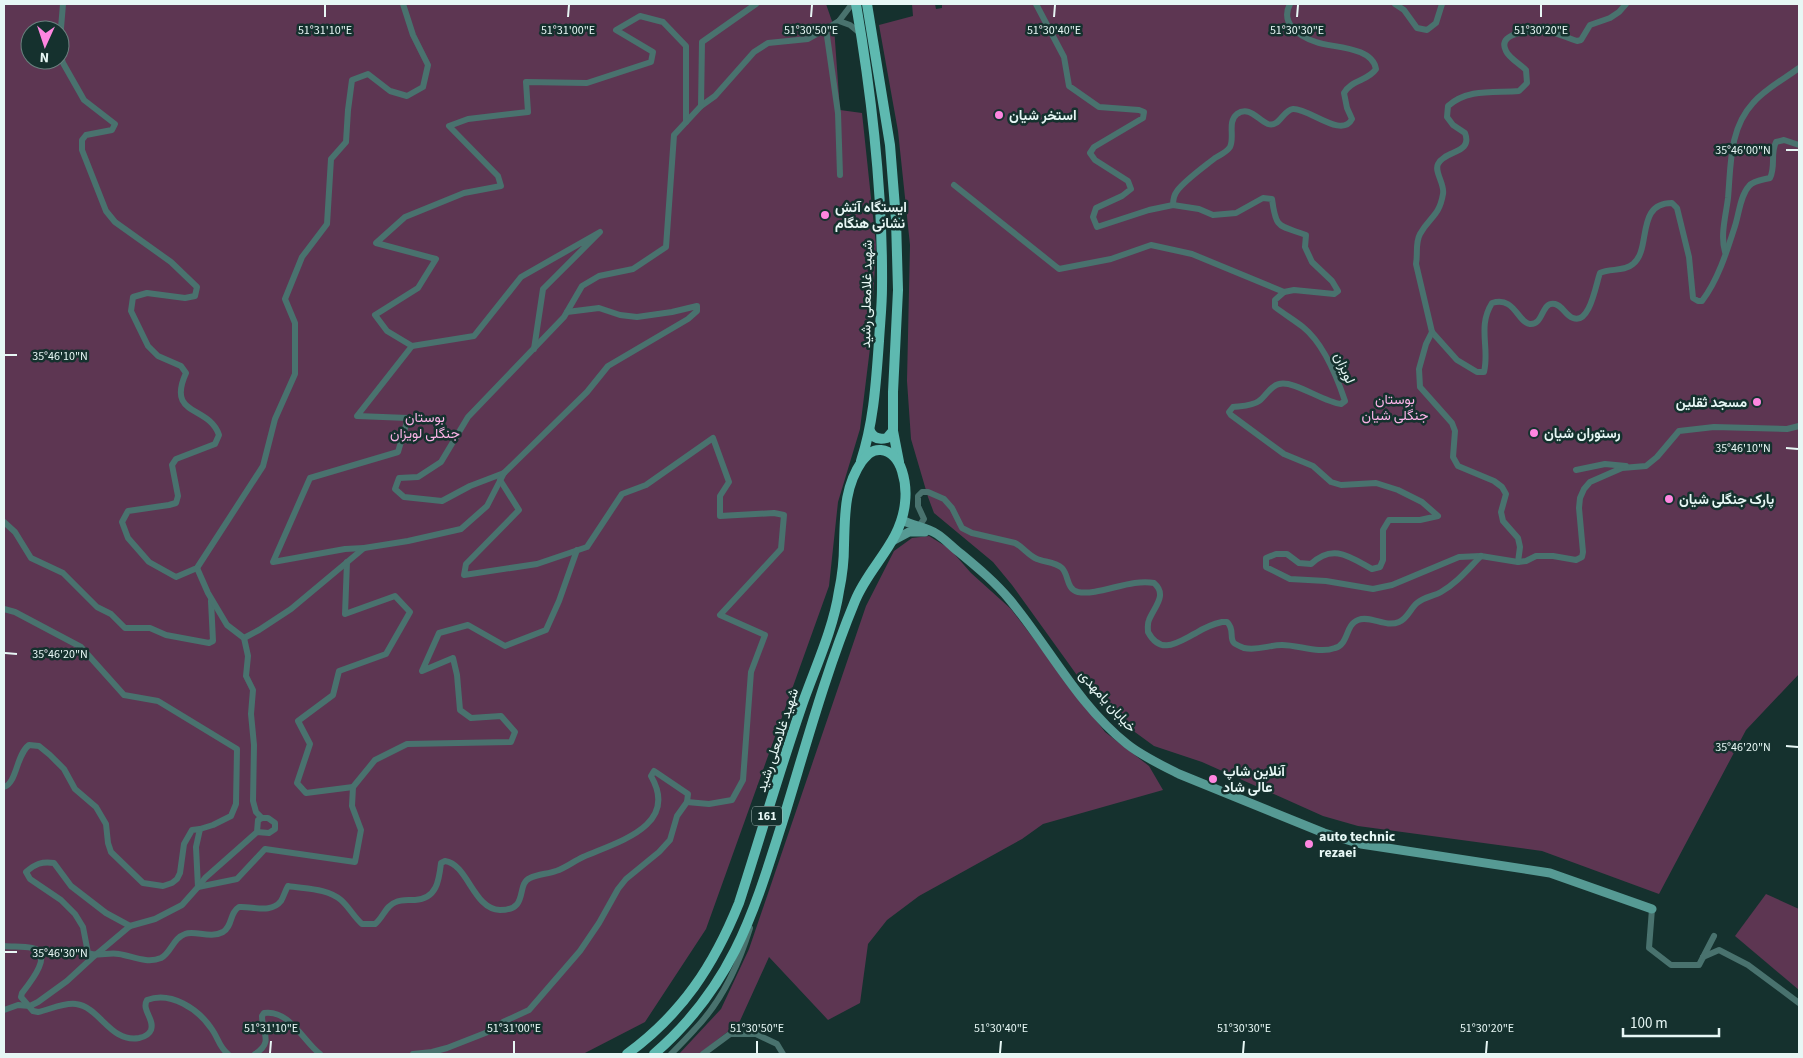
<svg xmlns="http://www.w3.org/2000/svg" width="1803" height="1058" viewBox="0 0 1803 1058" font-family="'Source Sans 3',Vazirmatn,sans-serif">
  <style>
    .green { fill: #5d3652; fill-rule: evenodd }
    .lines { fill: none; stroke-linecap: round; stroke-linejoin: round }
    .street { stroke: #49726e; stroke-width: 6 }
    .secondary { stroke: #569a94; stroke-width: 9 }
    .primary { stroke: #5eb9b0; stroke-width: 10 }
    .ticks { fill: none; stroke: #e7f7f5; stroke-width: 2 }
    .poi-dot { fill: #fe86e0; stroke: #15312e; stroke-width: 2 }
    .labels { text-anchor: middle; stroke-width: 5; stroke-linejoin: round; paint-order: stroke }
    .shield { fill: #15312e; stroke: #a8bcb9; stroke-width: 1 }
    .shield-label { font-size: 12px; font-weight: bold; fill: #e7f7f5 }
    .poi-label { font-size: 14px; font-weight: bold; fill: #e7f7f5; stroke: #15312e; text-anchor: start }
    .street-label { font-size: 14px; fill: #e7f7f5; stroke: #15312e }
    .park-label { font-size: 14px; fill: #fbb3e7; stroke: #15312e }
    .ticks-label { font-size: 12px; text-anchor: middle; fill: #e7f7f5; stroke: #15312e; stroke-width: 5; stroke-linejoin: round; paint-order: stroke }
  </style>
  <rect width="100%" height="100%" fill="#15312e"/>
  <!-- green -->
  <g class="green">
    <path d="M4,4H826L834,27L840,110L862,113L876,245L871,340L860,429L838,502L829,586L706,929L645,1022L583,1054H4ZM30,30H60V60H30Z"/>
    <path d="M912,4H935L936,9L942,8V4H1799V674L1746,730L1659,894L1542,851L1358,826L1323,816L1202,762L1154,746L1128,727L1101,703L1079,678L1012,585L993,562L934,513L928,497L911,439L907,381L910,245L898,131L879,25L913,16Z"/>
    <path d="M929,536L950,549L971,573L1011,609L1105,732L1149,766L1163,790L1043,824L1022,839L919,896L887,920L868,944L860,1003L828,1020L769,957L739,1023L699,1054H679L721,1009L749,949L866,606L894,551L912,538Z"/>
    <path d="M1766,894L1799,909V990L1735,936Z"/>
  </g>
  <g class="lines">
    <!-- street -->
    <g class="street">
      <path d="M1036,4L1064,57L1069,86L1099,107L1139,110L1144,112L1143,118L1094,147L1090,153L1095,160L1128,181L1131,189L1122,196L1096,208L1093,217L1097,227L1149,210L1173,205L1199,209L1213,215L1236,213L1263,198L1272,199C1276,230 1279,225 1306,235L1305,247L1312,262L1332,281L1338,291L1334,294L1294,290L1284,292L1275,300V307C1284,314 1294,320 1303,327C1323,343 1337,377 1345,401L1341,404C1323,402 1294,380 1279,384C1270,386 1266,396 1259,401C1253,406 1240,406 1233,407L1229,412L1231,415L1284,454L1313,466L1331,482L1341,485L1376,483L1398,490L1422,502L1438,516L1420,520H1389L1383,530V560L1380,567L1372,569C1350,557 1333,543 1311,564L1299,563L1287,554H1276L1266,558V567L1290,579L1326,581L1373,589L1392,585L1459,557L1481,556L1518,562L1526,561L1536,556H1553L1576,560L1582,557L1583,552L1579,508L1580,498L1584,489L1590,482L1622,468L1646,466L1657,457L1679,431L1714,427L1787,429L1799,426"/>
      <path d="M1395,4L1404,10L1417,28L1427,30L1436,23L1442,4"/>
      <path d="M1626,4L1619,12L1610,18L1590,25L1581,40L1577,41C1568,38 1560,34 1551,32C1540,30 1495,30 1506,51C1509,58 1520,64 1526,70L1527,83L1519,91C1495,93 1468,88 1448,106L1447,117L1453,125L1465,133C1473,154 1445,150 1438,164C1434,172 1445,184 1443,194C1439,217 1430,216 1420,234C1415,243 1418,254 1416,264L1432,332L1457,360L1477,372H1484C1490,348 1477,327 1492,303C1515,296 1517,322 1530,324C1544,325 1541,301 1555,304C1563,306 1565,315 1573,318C1590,325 1596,283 1600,273C1610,268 1624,272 1633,264C1652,249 1635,203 1672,203L1677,208L1689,257L1693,298L1698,301H1702C1718,280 1727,251 1735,226C1739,214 1740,196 1749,186C1754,180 1763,180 1770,178C1776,166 1770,154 1776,142L1784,140L1799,145"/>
      <path d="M839,21L850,25L861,34"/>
      <path d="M826,29L839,21L852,4"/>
      <path d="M60,40L63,4"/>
      <path d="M60,54L63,63L84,100L115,124L112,130L86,135L82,140V150L106,211L115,222L171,262L197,287L195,296L185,298L147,293L133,297L131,311L148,346L158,356L181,366L186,373C166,417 209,405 219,435L215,444L176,459L172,465L178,496L176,503L169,505L128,511L122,522L128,538L149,562L176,577L197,568L263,466L275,419L295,374V323L285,299L302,257L327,224L331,159L346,142L348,110L352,80L368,74L390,91L407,96L423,87L428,65L413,35L403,4"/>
      <path d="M701,106L715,96L754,52L768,43L808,39L826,29L838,113L840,175"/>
      <path d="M954,185L1059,269L1111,259L1151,245L1192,254L1284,292"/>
      <path d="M1173,205C1173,201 1174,195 1177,191C1184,181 1205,166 1215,158C1220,155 1227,152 1230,147C1235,137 1227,122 1237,114C1249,105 1258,120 1268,124C1279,128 1283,110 1293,109C1309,108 1342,139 1352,119L1347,108L1344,93C1351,80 1368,81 1376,69C1372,46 1332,48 1316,42C1298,36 1280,23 1290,4"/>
      <path d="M1725,252C1720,235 1726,215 1728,198C1731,165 1729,129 1753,103C1765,89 1784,79 1799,68"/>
      <path d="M1432,332L1426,344L1419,369L1420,387L1452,423L1455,431L1453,457L1458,466L1494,481L1502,487L1506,494L1501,512L1503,521L1518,538L1520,547L1518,562"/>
      <path d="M412,346L387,331L375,315L418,288L436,259L376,243L405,217L464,193L501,186L498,176L449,126L468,119L528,112L526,82L587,83L651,62L653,52L616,30L640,16L663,22L686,46V122"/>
      <path d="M1576,470L1605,464L1626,466"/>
      <path d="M504,473L470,486L442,501L404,497L395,489L399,478L418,477L441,462L468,417L564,317L582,286L599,276L633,269L666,247L674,135L701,106L702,42L756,4"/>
      <path d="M500,480L519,510L466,564L464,575L537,564L587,547L622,494L646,485L713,438L729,482L720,496V516L774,513L784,515L781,549L720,615L765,635L751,672L743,780L732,800L709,804L687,802"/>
      <path d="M4,522L15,532L31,558L63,573L97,607L111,614L125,628H150L166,635L209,643L213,641L211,601"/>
      <path d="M919,526L924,519L918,506V496L922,492H928L944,499L952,508L962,528L972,533L1015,543C1023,547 1028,555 1037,559C1044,562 1056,562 1062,568C1069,575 1066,589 1078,592C1099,596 1131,578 1154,583C1168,595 1154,607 1149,620C1147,624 1148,628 1148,632C1161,656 1178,642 1196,633C1204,628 1213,624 1222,622H1227C1235,629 1229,638 1234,643C1236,645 1242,647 1244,648C1258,651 1269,645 1282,645C1299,645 1319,654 1335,648C1349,644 1345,625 1358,620C1371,615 1385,628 1399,622C1408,618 1410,609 1417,603C1424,597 1434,596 1441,592C1457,583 1468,569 1481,556"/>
      <path d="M364,548L345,549L273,562L310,478L398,452L408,418L357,416L412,346L474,336L521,277L600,232L543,289L534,349"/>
      <path d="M347,562L345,614L395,596L410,612L386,654L339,671L333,695L298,721L310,744L297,783L306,793L353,787"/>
      <path d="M197,568L208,593L227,625L244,638L259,630L291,609L364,548L408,541L461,529L487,506L504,473L587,392L608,366L688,319L697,311V306L672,312L637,317L620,315L599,308L567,312"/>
      <path d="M4,609L15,612L81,647L124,695L158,701L237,749L236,804L231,816L213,825L200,829L196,847L198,887L182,905L155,919L130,926L92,958L67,981L38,1002L30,1006L18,1005L4,1010"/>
      <path d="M244,638L248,656L246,676L253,690L251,714L254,745L253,801L256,812L262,818"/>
      <path d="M4,787C17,783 16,755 29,745L39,746L50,755L64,769L75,789L96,807L106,824L108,843L111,852L143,883L163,886L172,883L177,879L180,873L184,844L192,830L200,829"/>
      <path d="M198,887L237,879L265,849L355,862L361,830L352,806L353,787L375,760L407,744L511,742L515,732L501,716L471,718L460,710L457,675L453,658L422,671L439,633L468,625L505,646L546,630L559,601L577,550"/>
      <path d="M198,887L205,878L257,832L269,833L275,829V823L268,818H262L258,820L257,832"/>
      <path d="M1652,909L1649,948L1671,965H1699L1714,936"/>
      <path d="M130,926L106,913L71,886L54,863C42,861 35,864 26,872L30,879L61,900L75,914L83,927L88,953C99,957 108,952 119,954C132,956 147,964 161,958C171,953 173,938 185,934C195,930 210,939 223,932C233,926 229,913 239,907C253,906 271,914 281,901C284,896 285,891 288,886C305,889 327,888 341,900C349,907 354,917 362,924H375C383,918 386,905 396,902C401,899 409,900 415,900C437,899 439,880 441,863L445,861C468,864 473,909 500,910C530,910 515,885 530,878C538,874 548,874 556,871C566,868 574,861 583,857C617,842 680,826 651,776L654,771L688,794L687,802L677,816L670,840L659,852L626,879L618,889L599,923L580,951L529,1010L503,1022L493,1030L447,1048L432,1052L413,1054"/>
      <path d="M4,946C13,947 23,946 32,948C55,953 29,984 22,993L21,997L33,1011L38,1012C49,1010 64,1002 76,1004C100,1007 110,1043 139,1038C144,1037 149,1035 151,1030C155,1019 141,1010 147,1000C171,991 198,1009 211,1028C218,1037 219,1047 228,1054"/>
      <path d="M1703,957L1719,950L1748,965L1799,1003"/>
      <path d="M255,1054C274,1042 262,1033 262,1016L264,1013C289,1009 304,1042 320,1054"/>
      <path d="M671,1054C679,1046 687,1038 695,1029C722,1001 739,964 750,928"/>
      <path d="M703,1054L730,1034H756L777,1044L783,1054"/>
    </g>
    <!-- secondary -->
    <g class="secondary">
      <path d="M902,520C913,526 926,527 937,534C945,539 952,547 960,553C978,568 995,582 1010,600C1049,647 1078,705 1127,744C1142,756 1161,765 1179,774L1324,833L1361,844L1550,873L1652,909"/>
      <path d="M894,540L909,532H925"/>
    </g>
    <!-- primary -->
    <g class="primary">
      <path d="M856,4C872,97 883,193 882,288C882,305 880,323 879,341C876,382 874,421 861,461"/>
      <path d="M867,4L890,145L896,220L898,290L893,392V431L899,462"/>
      <path d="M870,431C873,438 879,440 887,438L893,431"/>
      <path d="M627,1054C682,1014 714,965 739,903C760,838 779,772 801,708C814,670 833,631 839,591C842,577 844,560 844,545C845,515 844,487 862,461C867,455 872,449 881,450C903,452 907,486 905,503C901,543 869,566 855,601C826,671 806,745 784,817C754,912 733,986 654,1054"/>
    </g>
  </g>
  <!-- ticks -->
  <path class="ticks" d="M325,17V5M568,17L569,5M811,17L812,5M1054,17L1055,5M1297,17L1298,5M1541,17V5M1786,150H1798M5,355H17M1786,448L1798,449M5,653L17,654M1786,746L1798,747M5,952H17M270,1053L271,1041M514,1053V1041M757,1053V1041M1000,1053L1001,1041M1243,1053L1244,1041M1486,1053L1487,1041"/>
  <!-- markers -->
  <g class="poi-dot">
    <circle cx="999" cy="115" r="5"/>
    <circle cx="825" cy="215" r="5"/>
    <circle cx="1757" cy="402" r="5"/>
    <circle cx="1534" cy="433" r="5"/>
    <circle cx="1669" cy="499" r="5"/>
    <circle cx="1213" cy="779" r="5"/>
    <circle cx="1309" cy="844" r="5"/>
  </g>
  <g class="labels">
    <!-- shield labels -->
    <rect class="shield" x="752" y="806.5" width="30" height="19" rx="4"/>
    <g class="shield-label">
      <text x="767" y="820">161</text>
    </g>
    <!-- poi labels -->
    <g class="poi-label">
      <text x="1009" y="120">استخر شیان</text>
      <text x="835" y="212">ایستگاه آتش<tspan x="835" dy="16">نشانی هنگام</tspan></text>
      <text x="1747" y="407" text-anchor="end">مسجد ثقلین</text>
      <text x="1544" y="438">رستوران شیان</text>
      <text x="1679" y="504">پارک جنگلی شیان</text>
      <text x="1223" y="776">آنلاین شاپ<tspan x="1223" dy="16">عالی شاد</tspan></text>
      <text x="1319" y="841">auto technic<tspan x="1319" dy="16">rezaei</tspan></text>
    </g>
    <!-- street labels -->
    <g class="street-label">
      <text transform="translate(866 294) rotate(-89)" y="5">شهید غلامعلی رشید</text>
      <text transform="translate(1345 368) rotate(66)" y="5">لویزان</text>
      <text transform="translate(1108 701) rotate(48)" y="5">خیابان یامهدی</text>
      <text transform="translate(777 740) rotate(-72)" y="5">شهید غلامعلی رشید</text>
    </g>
    <!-- park labels -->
    <g class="park-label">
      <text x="1395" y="404">بوستان<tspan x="1395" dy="16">جنگلی شیان</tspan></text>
      <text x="425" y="422">بوستان<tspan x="425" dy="16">جنگلی لویزان</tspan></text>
    </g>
  </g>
  <g class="ticks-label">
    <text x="325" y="34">51°31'10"E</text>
    <text x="568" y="34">51°31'00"E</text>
    <text x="811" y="34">51°30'50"E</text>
    <text x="1054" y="34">51°30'40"E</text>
    <text x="1297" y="34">51°30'30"E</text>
    <text x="1541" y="34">51°30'20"E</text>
    <text x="1743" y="154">35°46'00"N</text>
    <text x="60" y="360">35°46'10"N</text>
    <text x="1743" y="452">35°46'10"N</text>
    <text x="60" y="658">35°46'20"N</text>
    <text x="1743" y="751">35°46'20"N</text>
    <text x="60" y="957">35°46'30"N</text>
    <text x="271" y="1032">51°31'10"E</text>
    <text x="514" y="1032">51°31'00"E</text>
    <text x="757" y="1032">51°30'50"E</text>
    <text x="1001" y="1032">51°30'40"E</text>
    <text x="1244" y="1032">51°30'30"E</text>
    <text x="1487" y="1032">51°30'20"E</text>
  </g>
  <!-- border -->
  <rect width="1803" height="1058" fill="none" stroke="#e7f7f5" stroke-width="10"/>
  <!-- north arrow -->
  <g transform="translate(45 45) rotate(183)"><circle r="24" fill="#15312e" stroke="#69807e"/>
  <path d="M0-4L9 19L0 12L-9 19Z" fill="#fe86e0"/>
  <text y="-8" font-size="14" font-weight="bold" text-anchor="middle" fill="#e7f7f5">N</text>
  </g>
  <!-- scale -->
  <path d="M1623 1028v8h96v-8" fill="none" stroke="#e7f7f5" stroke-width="2.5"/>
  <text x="1630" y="1028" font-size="15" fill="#e7f7f5" stroke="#15312e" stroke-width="4" paint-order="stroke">100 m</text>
</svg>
